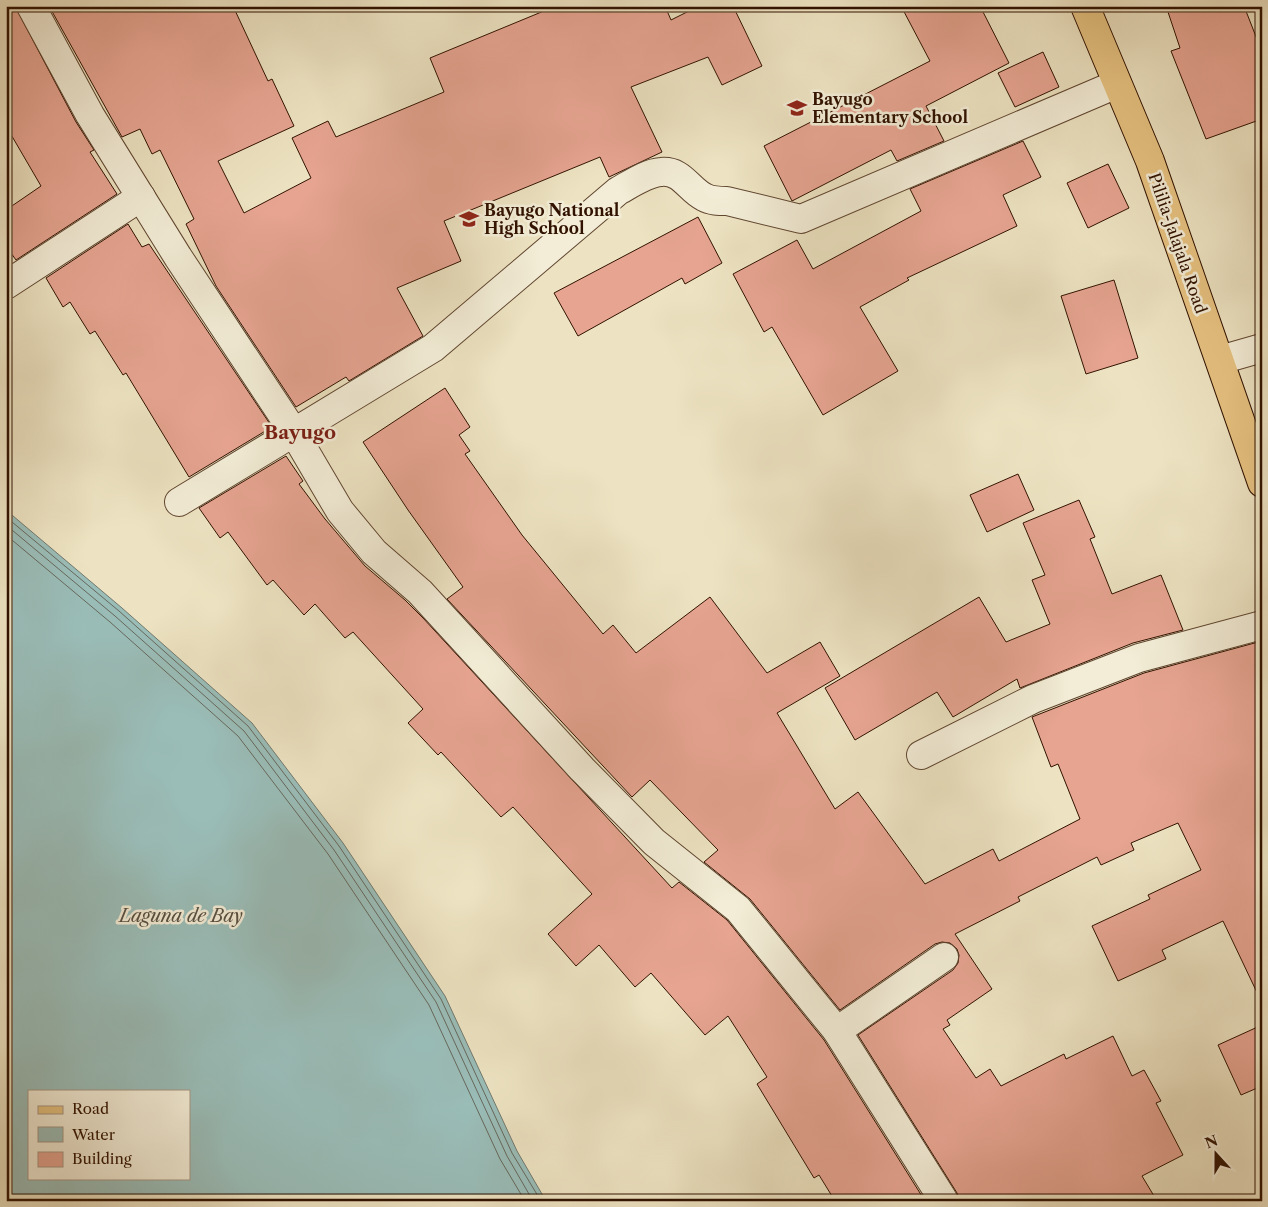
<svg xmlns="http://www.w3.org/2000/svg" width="1268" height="1207" viewBox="0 0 1268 1207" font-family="'Libre Caslon Text',serif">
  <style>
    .water { fill: #9abdb8; stroke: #70796e; fill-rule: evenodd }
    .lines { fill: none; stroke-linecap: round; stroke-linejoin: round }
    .shore { stroke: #66685c; stroke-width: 1 }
    .building { fill: #e6a491; stroke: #311200 }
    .minor-casing { stroke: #604630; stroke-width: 30 }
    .major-casing { stroke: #311200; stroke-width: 30 }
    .minor { stroke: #f3edd7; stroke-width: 28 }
    .major { stroke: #e6c281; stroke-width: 28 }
    .labels { text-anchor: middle; stroke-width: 5; stroke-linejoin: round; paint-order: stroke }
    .poi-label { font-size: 16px; font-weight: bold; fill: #311200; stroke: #f3edd7; text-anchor: start }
    .street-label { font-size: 16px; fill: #311200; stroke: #f3edd7 }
    .water-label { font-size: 18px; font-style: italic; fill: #564e40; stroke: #f3edd7 }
    .quarter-label { font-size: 19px; font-weight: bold; fill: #7a1f14; stroke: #f3edd7 }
  </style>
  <rect width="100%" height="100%" fill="#ede3c2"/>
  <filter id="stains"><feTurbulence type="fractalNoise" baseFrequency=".004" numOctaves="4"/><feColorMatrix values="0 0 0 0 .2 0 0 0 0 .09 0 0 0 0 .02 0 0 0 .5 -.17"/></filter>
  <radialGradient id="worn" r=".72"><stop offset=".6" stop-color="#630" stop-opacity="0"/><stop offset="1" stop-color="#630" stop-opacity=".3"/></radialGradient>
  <!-- water -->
  <path class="water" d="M6,510L122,608L252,723L343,843L445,996L517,1151L546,1201H6ZM29,1091H189V1178H29Z"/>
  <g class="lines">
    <!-- shore -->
    <g class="shore">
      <path d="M6,517L119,611L248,726L339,846L441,999L512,1153L541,1201"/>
      <path d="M6,525L115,616L244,731L334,850L436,1002L507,1156L533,1201"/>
      <path d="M6,535L110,622L238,736L328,854L429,1005L500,1159L525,1201"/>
    </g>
  </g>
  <!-- building -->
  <g class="building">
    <path d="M6,6H15L76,122L94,150L90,152L117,194L16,260L6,246V210L41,186L6,126Z"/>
    <path d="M49,6H233L268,81L272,79L294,126L218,161L244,213L311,178L292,138L328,121L336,137L444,92L430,58L556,6H665L671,20L699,6H733L762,66L722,85L708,57L631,87L662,152L609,177L600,157L444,221L461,261L397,288L423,336L349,381L346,377L296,407L216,286L186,224L194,219L160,150L152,154L140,129L122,137Z"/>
    <path d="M901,6H980L1009,63L926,106L944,141L897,161L891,150L792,201L764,146L930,61Z"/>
    <path d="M1166,6H1244L1262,52V119L1206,139L1171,51L1180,48Z"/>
    <path d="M1043,52L1059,87L1015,107L998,73Z"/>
    <path d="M1023,141L1041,177L1003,195L1017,226L907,278L909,280L860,307L898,371L823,415L772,327L764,332L733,274L797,240L813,269L921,211L910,189Z"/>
    <path d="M1108,164L1129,208L1088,228L1067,183Z"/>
    <path d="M698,217L722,263L685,284L682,278L578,336L554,293Z"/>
    <path d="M128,224L142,247L149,244L272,427L189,477L126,373L123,375L95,331L90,334L70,302L63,307L46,278Z"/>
    <path d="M1114,280L1138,358L1086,374L1061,296Z"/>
    <path d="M445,388L470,427L459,435L470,451L465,454L522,535L603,634L613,625L636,653L710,597L767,673L820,642L840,676L777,713L835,809L858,792L925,884L993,849L999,861L1080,819L1058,764L1051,767L1032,717L1144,673L1262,641V1003L1223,921L1162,950L1166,959L1118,981L1092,926L1150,899L1148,895L1201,870L1178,823L1131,843L1134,850L1101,865L1097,857L1018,897L1020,901L955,934L992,989L947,1020L950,1025L943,1029L976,1078L990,1069L1001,1086L1064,1054L1066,1059L1113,1036L1132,1076L1144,1070L1161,1101L1156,1103L1183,1155L1142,1176L1157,1201H960L957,1193L858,1035L953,970L958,963L959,955L957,949L950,943L942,942L935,944L840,1010L750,899L704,862L718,850L650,780L632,797L447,599L463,587L408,510L363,442Z"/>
    <path d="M286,456L303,481L299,484L325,519L365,566L405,600L423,618L672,888L679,882L727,920L824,1040L925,1201H835L819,1175L814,1178L757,1084L767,1077L728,1016L705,1035L651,973L635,987L599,945L576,966L548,934L592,894L513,807L501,817L441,752L438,755L408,723L423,709L353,632L345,638L315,604L304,615L273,580L267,585L228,532L220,538L199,508Z"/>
    <path d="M1018,474L1034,510L987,532L970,495Z"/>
    <path d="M1079,500L1095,537L1090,539L1112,594L1161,575L1183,630L1133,643L1020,688L1017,679L953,717L937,692L855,740L825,688L979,597L1006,642L1050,624L1032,580L1045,575L1023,523Z"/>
    <path d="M1262,1025V1086L1241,1095L1218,1045Z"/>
  </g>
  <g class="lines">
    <defs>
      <g id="minor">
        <path d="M31,6L90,115L178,257L293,431L340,511L374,552L420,592L582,769L654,842L738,909L837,1031L944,1201"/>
        <path d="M6,285L141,197"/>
        <path d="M1220,360L1262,348"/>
        <path d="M179,502L433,348L618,191C631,184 646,173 661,172C682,170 688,189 704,197C711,201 719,201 727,201L801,219L1117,84"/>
        <path d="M921,755L1033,699L1139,658L1262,625"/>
        <path d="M837,1031L944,957"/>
      </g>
      <path id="major" d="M1085,6L1150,161L1262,483"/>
    </defs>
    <!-- minor casing -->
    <use href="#minor" class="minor-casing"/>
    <!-- major casing -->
    <use href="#major" class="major-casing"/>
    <!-- minor -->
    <use href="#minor" class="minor"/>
    <!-- major -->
    <use href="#major" class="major"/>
  </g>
  <!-- icons -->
  <defs>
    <symbol id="school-bare" viewBox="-9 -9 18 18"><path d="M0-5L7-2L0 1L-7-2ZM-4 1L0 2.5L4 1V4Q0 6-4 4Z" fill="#8f2418" stroke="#f3edd7" stroke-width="2.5" paint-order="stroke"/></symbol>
  </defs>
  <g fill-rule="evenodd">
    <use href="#school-bare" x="783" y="94" width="28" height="28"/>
    <use href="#school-bare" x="455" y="205" width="28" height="28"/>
  </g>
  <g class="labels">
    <!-- poi labels -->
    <g class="poi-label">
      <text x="812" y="105">Bayugo<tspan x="812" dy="18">Elementary School</tspan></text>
      <text x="484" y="216">Bayugo National<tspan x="484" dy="18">High School</tspan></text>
    </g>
    <!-- street labels -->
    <g class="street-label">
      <text transform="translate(1178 243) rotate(71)" y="6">Pililia-Jalajala Road</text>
    </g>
    <!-- water labels -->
    <g class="water-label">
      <text x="181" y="922">Laguna de Bay</text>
    </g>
    <!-- quarter labels -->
    <g class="quarter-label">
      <text x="300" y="439">Bayugo</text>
    </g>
  </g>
  <!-- margin -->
  <rect width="1268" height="1207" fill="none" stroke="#ede3c2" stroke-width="25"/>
  <rect x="8" y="8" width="1253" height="1192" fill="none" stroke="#311200" stroke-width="2.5"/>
  <rect x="12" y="12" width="1243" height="1182" fill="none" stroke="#311200"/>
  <!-- legend -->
  <rect x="28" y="1090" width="162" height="90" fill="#f3edd7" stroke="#a59581"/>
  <rect x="38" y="1106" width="25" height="8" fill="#e6c281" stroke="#a59581"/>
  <text x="72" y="1114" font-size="15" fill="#311200">Road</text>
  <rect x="38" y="1127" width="25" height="15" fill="#9abdb8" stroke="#a59581"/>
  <text x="72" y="1140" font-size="15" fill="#311200">Water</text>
  <rect x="38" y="1152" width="25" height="15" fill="#e6a491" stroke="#a59581"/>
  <text x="72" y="1164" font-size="15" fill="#311200">Building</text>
  <!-- north arrow -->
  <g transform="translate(1216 1154) rotate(339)" stroke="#f3edd7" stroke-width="4" paint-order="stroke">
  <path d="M0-4L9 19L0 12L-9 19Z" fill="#311200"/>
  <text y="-8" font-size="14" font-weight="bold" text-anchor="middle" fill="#311200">N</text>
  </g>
  <rect width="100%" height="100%" filter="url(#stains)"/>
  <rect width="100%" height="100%" fill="url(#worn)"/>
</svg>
